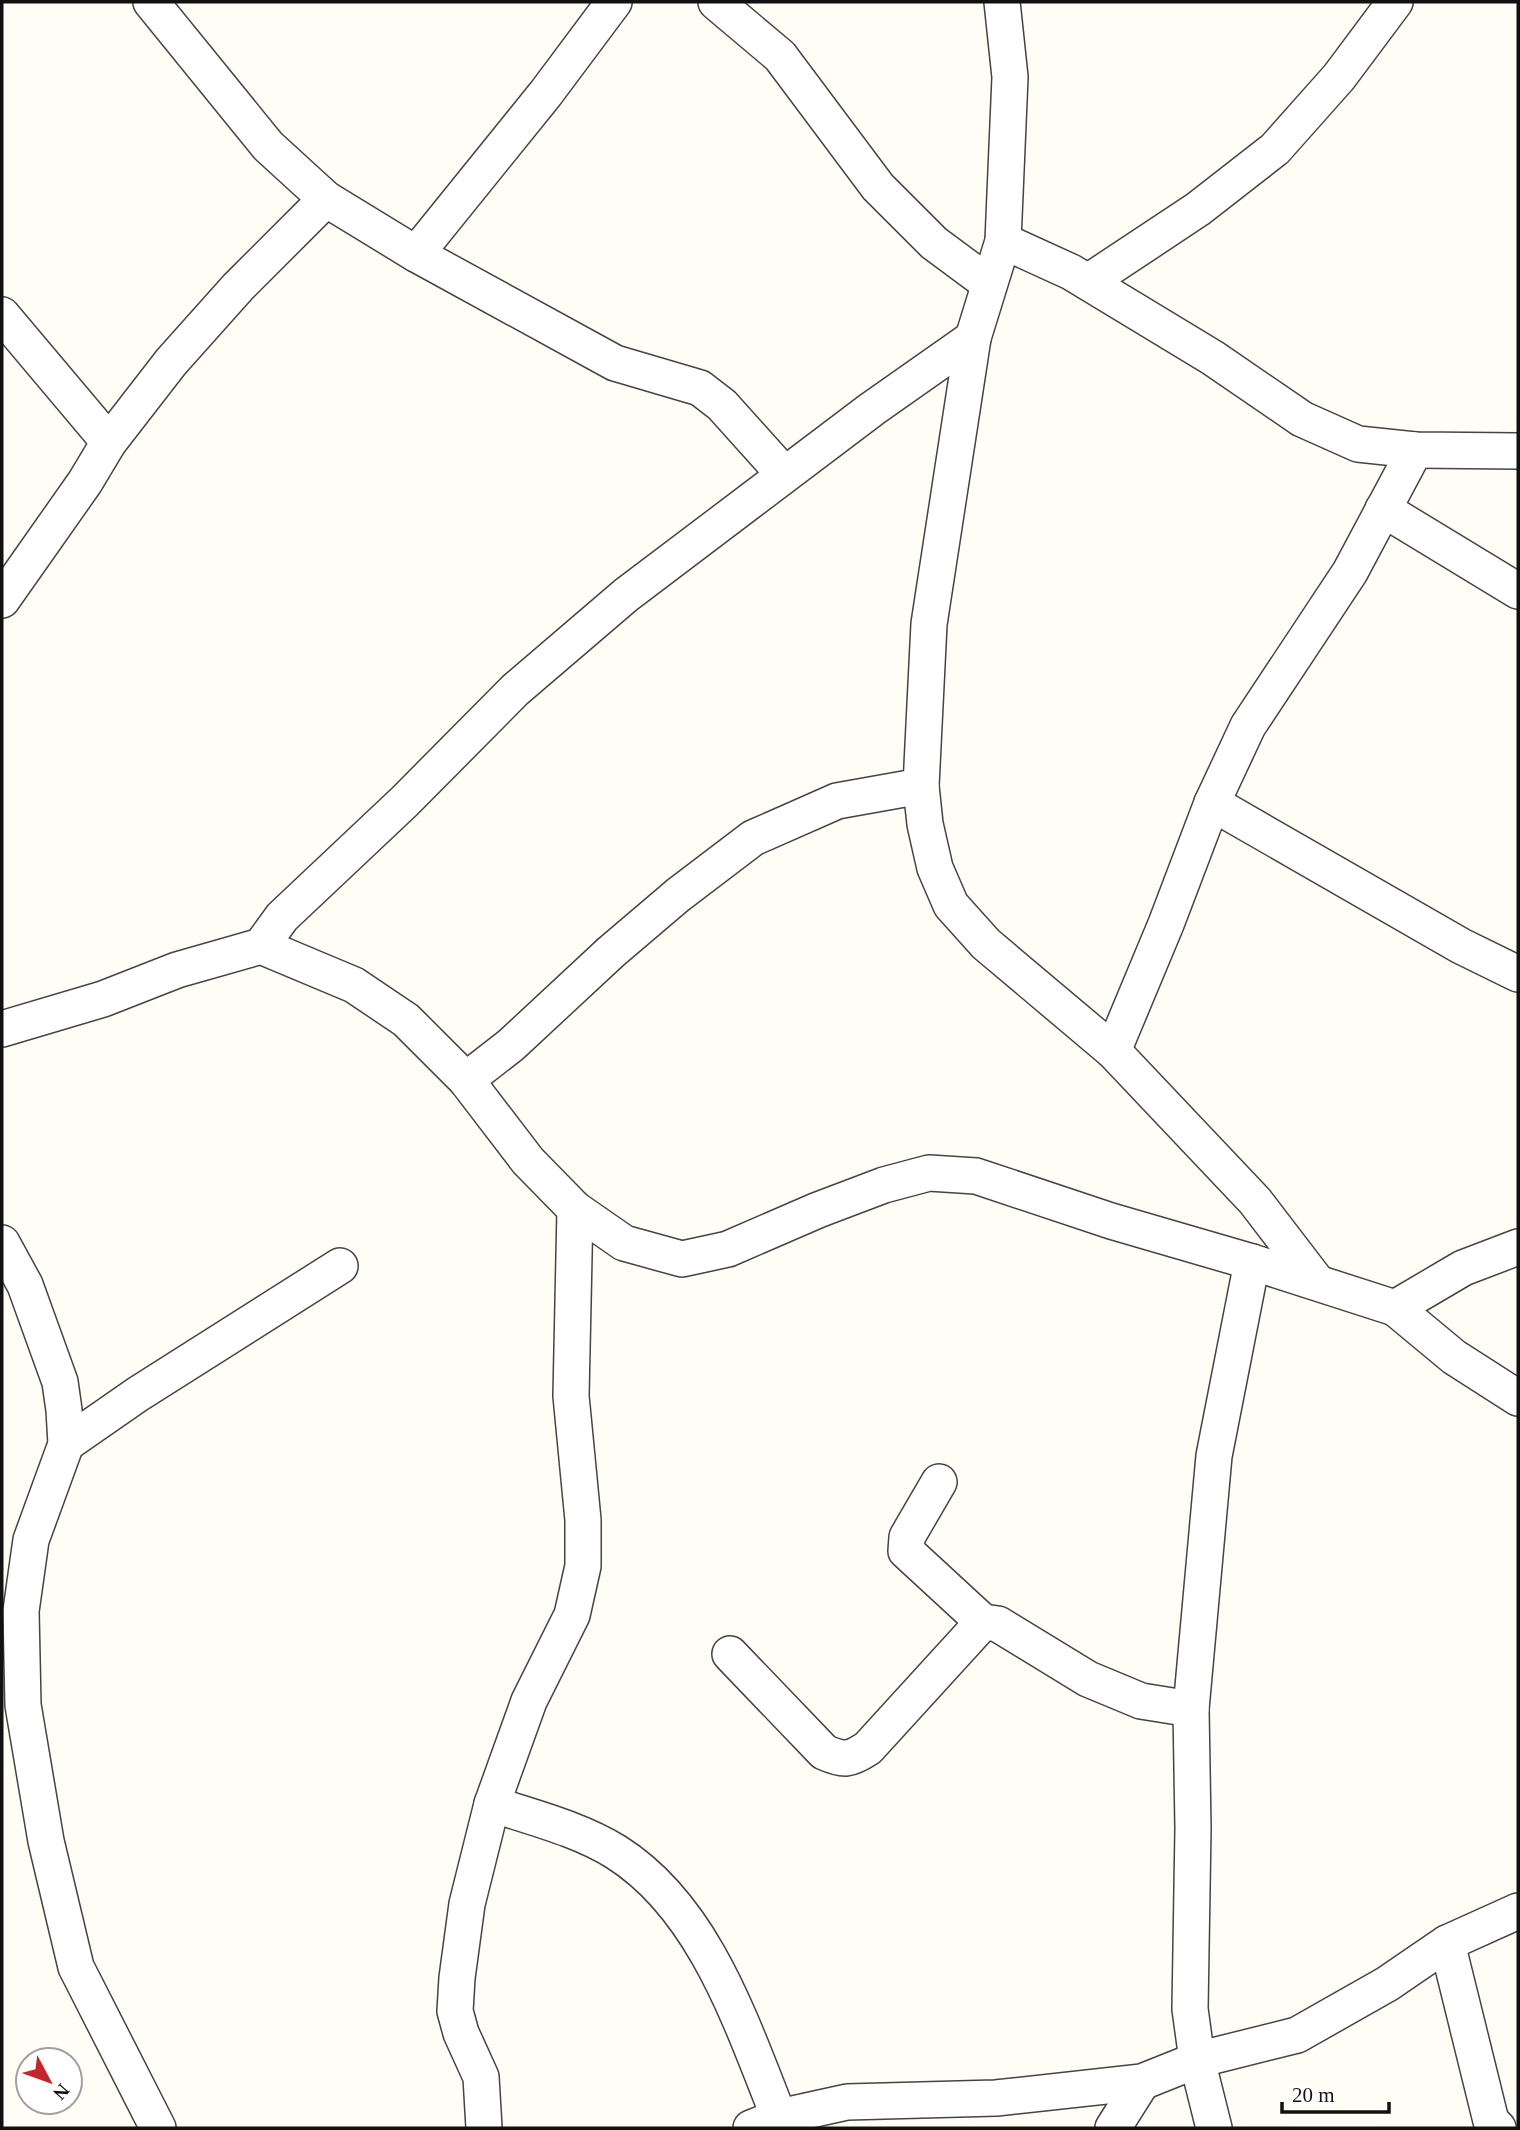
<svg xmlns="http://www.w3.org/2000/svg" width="1520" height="2130" viewBox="0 0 1520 2130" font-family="'Times New Roman',serif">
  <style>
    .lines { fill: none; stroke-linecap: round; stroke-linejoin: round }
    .minor-casing { stroke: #444; stroke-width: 38 }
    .minor { stroke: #fff; stroke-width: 35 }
  </style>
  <rect width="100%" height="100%" fill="#fffdf5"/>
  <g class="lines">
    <defs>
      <g id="minor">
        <path d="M151,2L268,146L326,199L416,254L615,363L700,388L722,405L784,474"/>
        <path d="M716,2L780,56L878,187L934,243L988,283"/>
        <path d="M1002,2L1010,77L1003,241L973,338L929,624L921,786L925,824L935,868L951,905L986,944L1113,1051L1255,1201L1317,1282"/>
        <path d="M1003,241L1071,272L1213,358L1302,419L1358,444L1415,450L1518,451"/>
        <path d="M416,254L546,93L614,2"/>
        <path d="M1088,282L1198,209L1275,149L1339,77L1395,2"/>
        <path d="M2,315L109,442"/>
        <path d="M1383,509L1518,591"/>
        <path d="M2,600L85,482L109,442L171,362L238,287L326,199"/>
        <path d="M1212,803L1461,946L1518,974"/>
        <path d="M261,946L282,917L405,801L515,690L626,595L872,409L973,338"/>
        <path d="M2,1029L103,999L177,970L261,946L354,985L406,1020L466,1080L528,1161L575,1209L624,1243L682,1259L728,1249L818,1210L884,1185L929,1173L976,1176L1111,1221L1252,1262L1395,1308L1463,1268L1518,1247"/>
        <path d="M1113,1051L1166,924L1212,803L1248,726L1350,572L1415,450"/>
        <path d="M466,1080L511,1045L611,952L678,895L753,838L837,801L921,786"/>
        <path d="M2,1243L25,1285L60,1382L64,1410L66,1444L31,1540L21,1611L23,1705L46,1841L76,1967L158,2128"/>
        <path d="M1395,1308L1454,1357L1518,1398"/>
        <path d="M66,1444L138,1394L340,1266"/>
        <path d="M939,1482L907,1537L906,1551L983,1622"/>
        <path d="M730,1654L824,1752C844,1761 850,1760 868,1748L983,1622L998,1624L1088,1679L1141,1701L1191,1709"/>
        <path d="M492,1804C534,1818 579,1829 616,1852C705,1908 742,2025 779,2117"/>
        <path d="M1447,1943L1491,2121L1498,2128"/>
        <path d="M484,2128L481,2077L461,2033L455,2011L457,1978L467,1904L492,1804L529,1701L572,1615L583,1566V1520L571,1396L575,1209"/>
        <path d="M751,2128L779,2117L847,2102L996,2098L1142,2082L1197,2060L1297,2035L1387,1984L1447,1943L1518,1911"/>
        <path d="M1113,2128L1142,2082"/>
        <path d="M1214,2128L1197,2060L1190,2009L1193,1828L1191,1709L1214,1456L1252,1262"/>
      </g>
    </defs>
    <!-- minor casing -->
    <use href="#minor" class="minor-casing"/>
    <!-- minor -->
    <use href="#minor" class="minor"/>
  </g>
  <!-- border -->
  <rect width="1520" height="2130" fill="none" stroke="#111111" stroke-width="7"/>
  <!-- north arrow -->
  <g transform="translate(49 2081) rotate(131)"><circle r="33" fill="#ffffff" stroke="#a0a0a0" stroke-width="2"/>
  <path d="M0-5L12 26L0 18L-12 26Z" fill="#c4262e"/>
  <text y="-10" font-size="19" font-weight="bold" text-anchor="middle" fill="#111111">N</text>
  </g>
  <!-- scale -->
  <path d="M1282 2102v10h107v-10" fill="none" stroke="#111111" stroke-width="3.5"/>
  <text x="1292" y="2102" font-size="21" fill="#111111" stroke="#ffffff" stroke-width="5" paint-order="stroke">20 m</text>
</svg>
